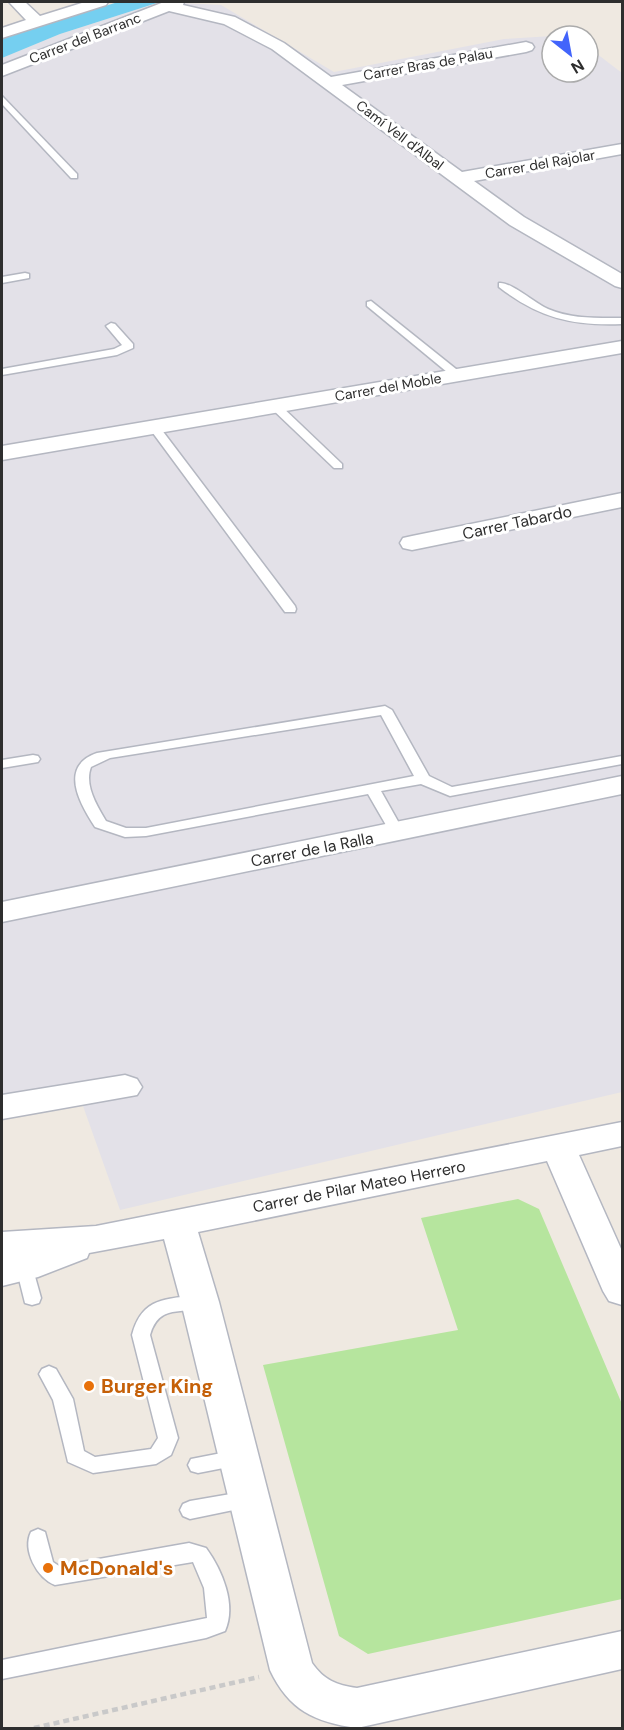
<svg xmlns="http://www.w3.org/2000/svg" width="624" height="1730" viewBox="0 0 624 1730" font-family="'DM Sans',sans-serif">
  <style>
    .industrial { fill: #e3e1e8 }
    .green { fill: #b6e59e }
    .water { fill: #75cff0 }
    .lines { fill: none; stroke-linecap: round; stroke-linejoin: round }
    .lane-casing { stroke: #b4b7c1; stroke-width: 3 }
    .street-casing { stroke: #b4b7c1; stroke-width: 3 }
    .path { stroke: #c9c9c9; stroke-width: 4.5; stroke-dasharray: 6 4; stroke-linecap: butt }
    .lane { fill: #fff; fill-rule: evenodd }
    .street { fill: #fff; fill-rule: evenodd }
    .food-dot { fill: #e8710a; stroke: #fff; stroke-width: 2 }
    .labels { text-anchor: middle; stroke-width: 6; stroke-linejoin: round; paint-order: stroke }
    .far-street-label { font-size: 14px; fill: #2e2e2e; stroke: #fff }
    .street-label { font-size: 16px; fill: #2e2e2e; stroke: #fff }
    .near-food-label { font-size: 20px; font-weight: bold; fill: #c56008; stroke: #fff; text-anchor: start }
  </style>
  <rect width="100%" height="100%" fill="#efe9e1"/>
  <!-- industrial -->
  <path class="industrial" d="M160,2L221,5L334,72L504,39L552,36V72H588V47L622,73V1092L120,1210L78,1092L2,1112V58L60,34Z"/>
  <!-- green -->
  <path class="green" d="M518,1199L539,1209L622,1404V1599L368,1654L339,1636L263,1365L458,1330L421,1218Z"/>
  <!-- water -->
  <path class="water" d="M118,2H160L60,34L2,58V38Z"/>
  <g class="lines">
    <defs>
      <g id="lane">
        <path d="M2,96L77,174V178H71L2,104Z"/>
        <path d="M25,273L29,274V278L2,283V277Z"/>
        <path d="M499,283C510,281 536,304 548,309C571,319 597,318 622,318V324C573,326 539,318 499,287Z"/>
        <path d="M371,301L461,373V377H453L367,306V302Z"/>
        <path d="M111,323L115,324L133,344V348L117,355L2,375V369L114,349L122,345L106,326Z"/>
        <path d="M275,403L279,404L342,464V468H334L271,408L269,406Z"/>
        <path d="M154,424L158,425L295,606L296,609L295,612H285L150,429L148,427Z"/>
        <path d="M385,706L392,710L429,776L452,787L622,756V764L450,796L421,784L381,791L404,832L397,836L390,832L368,794L146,836L125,837L95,827C79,803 59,766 97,753ZM381,715L414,776L146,828H126L106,821C97,806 84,785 91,767L110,758Z"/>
        <path d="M33,755L38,756L40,759L38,762L2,768V760Z"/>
        <path d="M25,1260L31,1262L41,1298L39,1303L32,1305L25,1303L16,1267L19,1262Z"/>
        <path d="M200,1295L207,1297L209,1302L207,1307C182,1315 159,1303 150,1335L178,1438L171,1455L156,1464L93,1473L68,1462L53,1400L39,1374L42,1369L49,1366L56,1369L73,1399L84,1451L95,1457L151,1449L158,1438L132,1335C142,1297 166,1299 200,1295Z"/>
        <path d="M237,1450L244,1452L247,1458L244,1464L198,1473L191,1471L188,1465L191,1459Z"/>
        <path d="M248,1491L255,1493L258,1499L255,1505L248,1507L190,1519L183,1516L180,1510L183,1504L190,1501Z"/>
        <path d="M38,1529L45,1532L53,1562L59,1566L189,1543L206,1548C222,1570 237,1605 225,1631L206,1638L2,1679V1660L207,1618L204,1588L193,1562L55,1585C37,1578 22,1550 31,1532Z"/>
      </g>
      <g id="street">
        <path d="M9,2H25L40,16L85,2H108L106,5L2,38V28L26,20Z"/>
        <path d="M164,2H184L183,5L235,17L284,43L331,77L526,42L532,44L534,47L532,50L526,52L342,85L462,172L622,144V154L474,181L524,217L622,274V288L615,286L510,225L272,49L224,24L169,11L2,76V65Z"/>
        <path d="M622,341V353L2,460V446Z"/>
        <path d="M622,493V507L412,550L403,548L400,543L403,538L412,536Z"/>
        <path d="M622,776V794L2,922V902Z"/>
        <path d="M125,1075L137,1079L142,1087L137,1095L2,1119V1095Z"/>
        <path d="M622,1122V1146L579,1155L622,1251V1305L609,1301L603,1291L547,1161L198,1232L219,1302L312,1663C324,1680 336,1685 357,1688L622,1631V1669L357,1728C314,1722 289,1710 270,1670L181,1302L164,1239L89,1253L87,1258L38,1277L2,1286V1232L96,1226Z"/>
      </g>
    </defs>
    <!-- lane casing -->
    <use href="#lane" class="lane-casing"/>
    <!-- street casing -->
    <use href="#street" class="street-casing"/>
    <!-- path -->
    <path class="path" d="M34,1728L259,1677"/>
    <!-- lane -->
    <use href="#lane" class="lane"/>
    <!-- street -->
    <use href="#street" class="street"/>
  </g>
  <!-- markers -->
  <g class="food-dot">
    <circle cx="89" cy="1386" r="6"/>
    <circle cx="48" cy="1568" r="6"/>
  </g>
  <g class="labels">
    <!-- far-street labels -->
    <g class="far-street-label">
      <text transform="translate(85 38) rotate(-21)" y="5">Carrer del Barranc</text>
      <text transform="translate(428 64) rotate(-10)" y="5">Carrer Bras de Palau</text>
      <text transform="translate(400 135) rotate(37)" y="5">Camí Vell d'Albal</text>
      <text transform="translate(540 164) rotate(-10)" y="5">Carrer del Rajolar</text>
      <text transform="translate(388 387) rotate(-10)" y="5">Carrer del Moble</text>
    </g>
    <!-- street labels -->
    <g class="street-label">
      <text transform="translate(517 522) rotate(-12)" y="6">Carrer Tabardo</text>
      <text transform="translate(312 849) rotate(-11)" y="6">Carrer de la Ralla</text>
      <text transform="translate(359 1186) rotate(-11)" y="6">Carrer de Pilar Mateo Herrero</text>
    </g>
    <!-- near-food labels -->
    <g class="near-food-label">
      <text x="101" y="1393">Burger King</text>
      <text x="60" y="1575">McDonald's</text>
    </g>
  </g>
  <!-- border -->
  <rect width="624" height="1730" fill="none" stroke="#2e2e2e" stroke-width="6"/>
  <!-- north arrow -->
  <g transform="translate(570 54) rotate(149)"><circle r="28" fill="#ffffff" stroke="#ababab" stroke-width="1.5"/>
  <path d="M0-4.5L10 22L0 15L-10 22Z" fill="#4264fb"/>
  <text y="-9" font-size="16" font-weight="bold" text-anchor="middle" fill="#2e2e2e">N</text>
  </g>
</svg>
